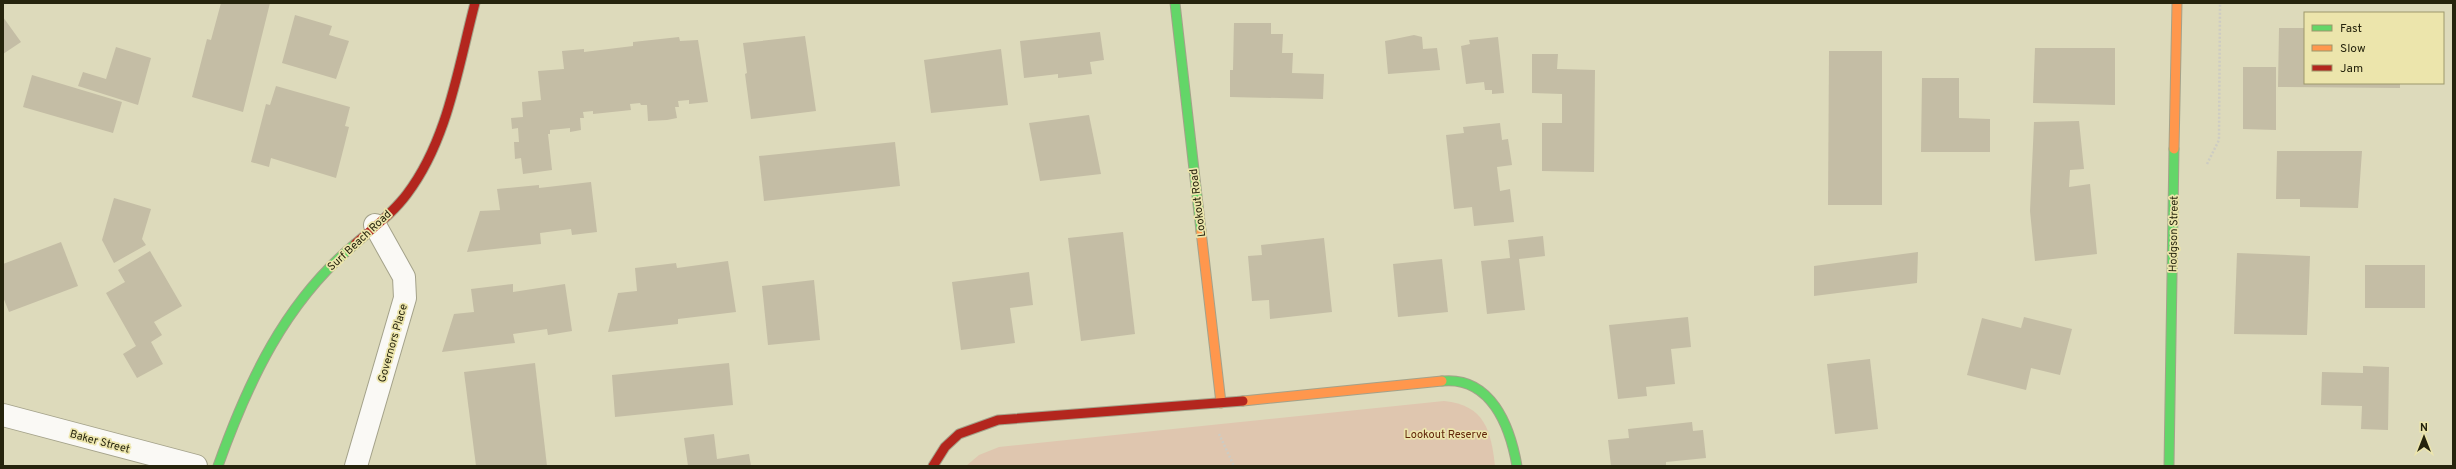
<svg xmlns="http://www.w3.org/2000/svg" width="2456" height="469" viewBox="0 0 2456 469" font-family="Overpass,sans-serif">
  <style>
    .green { fill: #dfc6af }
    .building { fill: #c4bda5 }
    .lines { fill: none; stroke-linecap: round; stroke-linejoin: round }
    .street-casing { stroke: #a4a28a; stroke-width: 24 }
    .fast-casing { stroke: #a4a28a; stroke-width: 11 }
    .slow-casing { stroke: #a4a28a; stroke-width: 11 }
    .jam-casing { stroke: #a4a28a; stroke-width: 11 }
    .path { stroke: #cdccc3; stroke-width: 2.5; stroke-dasharray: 2 2; stroke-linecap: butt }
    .street { stroke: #faf9f5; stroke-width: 22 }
    .fast { stroke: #63d668; stroke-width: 9 }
    .slow { stroke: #ff974d; stroke-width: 9 }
    .jam { stroke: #b3261e; stroke-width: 9 }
    .labels { text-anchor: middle; stroke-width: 3.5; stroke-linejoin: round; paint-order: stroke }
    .street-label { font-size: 11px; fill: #26240d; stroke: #ece5ac }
    .park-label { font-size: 11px; fill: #622609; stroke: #ece5ac }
  </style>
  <rect width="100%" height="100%" fill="#dddabb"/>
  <!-- green -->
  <path class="green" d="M1444,401C1485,405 1491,431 1495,466H966L979,455L999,447Z"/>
  <!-- building -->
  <g class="building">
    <path d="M221,3H270L243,112L192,97L207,39L211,40Z"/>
    <path d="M295,15L332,26L329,35L349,41L336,79L282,63Z"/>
    <path d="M3,17L21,42L3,54Z"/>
    <path d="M1234,23H1271V34H1283L1282,53H1293L1292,73L1324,74L1323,99L1230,97V70H1233Z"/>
    <path d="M2279,28H2305V83H2400V88L2278,87Z"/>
    <path d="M1100,32L1104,60L1090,62L1092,74L1058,78V74L1024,78L1020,41Z"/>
    <path d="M1414,35L1422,37L1423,49L1437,48L1440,70L1388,74L1385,41Z"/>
    <path d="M805,36L816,111L751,119L745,74L747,73L743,43Z"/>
    <path d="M679,37L680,41L698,40L708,102L689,104V100L678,101L679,107H675L677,118L667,120L648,121L647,105H641L640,103L630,104L631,110L593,114V111L583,112L584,118H580L581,130L570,132V128L550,130V134H548L552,170L523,174L521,158L515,159L514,142H519L518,128L512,129L511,118L523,117L522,102L541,100L538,71L564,69L562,51L584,49V52L633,46V42Z"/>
    <path d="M1498,37L1504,93L1492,94V90H1485L1484,82L1466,84L1461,46L1470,44L1469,40Z"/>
    <path d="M116,47L151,58L138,105L78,86L83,72L106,79Z"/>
    <path d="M2035,48H2115V105L2033,103Z"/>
    <path d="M1001,49L1008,105L931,113L924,60Z"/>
    <path d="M1829,51H1882V205H1828Z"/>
    <path d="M1532,54H1558L1557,69L1595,70L1594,172L1542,171V123H1562V94L1532,93Z"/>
    <path d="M2243,67H2276V130L2243,129Z"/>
    <path d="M32,75L122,102L113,133L23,107Z"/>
    <path d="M1922,78H1959V118L1990,119V152H1921Z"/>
    <path d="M276,86L350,107L345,126L349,127L336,178L271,158L269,167L251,162L266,104L270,105Z"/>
    <path d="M1089,115L1101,174L1040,181L1029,123Z"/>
    <path d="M2079,121L2084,169L2070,170L2069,187L2090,184L2097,254L2035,261L2030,211L2034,122Z"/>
    <path d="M1500,123L1502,140L1508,139L1512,165L1497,167L1500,191L1510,189L1514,222L1474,226L1472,207L1454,209L1446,135L1464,133L1463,127Z"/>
    <path d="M895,142L900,186L764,201L759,156Z"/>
    <path d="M2277,151H2362L2358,208L2300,207V199H2276Z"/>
    <path d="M591,182L597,232L572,235L571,229L540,233L541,244L467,252L480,211L500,210L497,189L539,185V188Z"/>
    <path d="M114,198L151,209L142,239L146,245L114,263L102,240Z"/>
    <path d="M1123,232L1135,334L1081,341L1068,238Z"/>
    <path d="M1543,236L1545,256L1519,259L1525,310L1487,314L1481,261L1510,258L1508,240Z"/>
    <path d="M1324,238L1332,312L1270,319L1269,300L1252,301L1248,256L1262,255L1261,245Z"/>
    <path d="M61,242L78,286L9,312L3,297V264Z"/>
    <path d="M150,251L182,306L154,322L162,335L151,342L163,364L137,378L123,354L136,346L106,293L125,282L118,270Z"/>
    <path d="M1918,252L1917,283L1814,296V266Z"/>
    <path d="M2237,253L2310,256L2307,335L2234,334Z"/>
    <path d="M1442,259L1448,312L1398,317L1393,264Z"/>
    <path d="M728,261L736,312L678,319V324L608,332L618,293L637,291L635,268L676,263L677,268Z"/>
    <rect x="2365" y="265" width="60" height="43"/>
    <path d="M1029,272L1033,305L1010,308L1015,343L961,350L952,282Z"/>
    <path d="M814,280L820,340L768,345L762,286Z"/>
    <path d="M513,284V292L565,284L572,331L548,335L547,329L513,334L515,343L442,352L454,314L474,312L471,289Z"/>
    <path d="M1688,317L1691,347L1671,349L1675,384L1646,387L1647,396L1618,399L1609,325Z"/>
    <path d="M2024,317L2072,329L2060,375L2031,368L2026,390L1967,375L1982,318L2021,328Z"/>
    <path d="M1870,359L1878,429L1835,434L1827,364Z"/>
    <path d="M535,363L547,466H476L464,372Z"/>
    <path d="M729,363L733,405L615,417L612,375Z"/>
    <path d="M2363,366L2389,367L2388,430L2361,429L2362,406L2321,405L2322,372L2363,373Z"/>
    <path d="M1692,422L1693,431L1703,430L1706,458L1666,462V466H1611L1608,440L1629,438L1628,429Z"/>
    <path d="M714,434L717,459L749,454L751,466H688L684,438Z"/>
  </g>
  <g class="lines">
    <defs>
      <g id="street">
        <path d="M3,415L196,466"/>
        <path d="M356,466L405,298L404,277L375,225"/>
      </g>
      <g id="fast">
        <path d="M1175,3L1201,231"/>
        <path d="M1442,381C1491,376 1510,426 1517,466"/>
        <path d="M218,466C248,382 285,302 355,244"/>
        <path d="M2169,466L2174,149"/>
      </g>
      <g id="slow">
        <path d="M2174,149L2177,3"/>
        <path d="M1201,231L1221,403"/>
        <path d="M1243,401L1442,381"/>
      </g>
      <g id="jam">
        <path d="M355,244C373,228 393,213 407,194C448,140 458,67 475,3"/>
        <path d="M933,466L945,447L959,434L998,420L1243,401"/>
      </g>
    </defs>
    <!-- street casing -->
    <use href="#street" class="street-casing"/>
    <!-- fast casing -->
    <use href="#fast" class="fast-casing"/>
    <!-- slow casing -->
    <use href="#slow" class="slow-casing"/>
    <!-- jam casing -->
    <use href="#jam" class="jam-casing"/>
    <!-- path -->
    <g class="path">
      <path d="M2207,164L2219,140L2220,3"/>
      <path d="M1219,434L1234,466"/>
    </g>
    <!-- street -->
    <use href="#street" class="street"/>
    <!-- fast -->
    <use href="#fast" class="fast"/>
    <!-- slow -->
    <use href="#slow" class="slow"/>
    <!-- jam -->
    <use href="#jam" class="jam"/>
  </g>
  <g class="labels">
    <!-- street labels -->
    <g class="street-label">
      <text transform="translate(1197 203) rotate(-97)" y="4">Lookout Road</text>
      <text transform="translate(2173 234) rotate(-89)" y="4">Hodgson Street</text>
      <text transform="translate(359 240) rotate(-43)" y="4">Surf Beach Road</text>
      <text transform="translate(392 343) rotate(-74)" y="4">Governors Place</text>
      <text transform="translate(100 441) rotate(15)" y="4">Baker Street</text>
    </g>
    <!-- park labels -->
    <g class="park-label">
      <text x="1446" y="438">Lookout Reserve</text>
    </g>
  </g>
  <!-- border -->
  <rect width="2456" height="469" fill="none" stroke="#26240d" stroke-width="8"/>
  <!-- legend -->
  <rect x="2304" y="12" width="140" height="72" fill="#ece5ac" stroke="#9d986c"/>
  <rect x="2312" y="25" width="20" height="6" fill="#63d668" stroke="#9d986c"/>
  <text x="2340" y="32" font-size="12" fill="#26240d">Fast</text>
  <rect x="2312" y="45" width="20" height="6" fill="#ff974d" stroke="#9d986c"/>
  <text x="2340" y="52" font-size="12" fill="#26240d">Slow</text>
  <rect x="2312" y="65" width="20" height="6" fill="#b3261e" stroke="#9d986c"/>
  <text x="2340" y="72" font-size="12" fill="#26240d">Jam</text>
  <!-- north arrow -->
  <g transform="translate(2424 437)" stroke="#ece5ac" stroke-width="3" paint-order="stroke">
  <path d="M0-3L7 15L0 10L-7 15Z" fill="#26240d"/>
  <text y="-6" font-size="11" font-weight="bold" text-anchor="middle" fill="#26240d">N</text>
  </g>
</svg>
